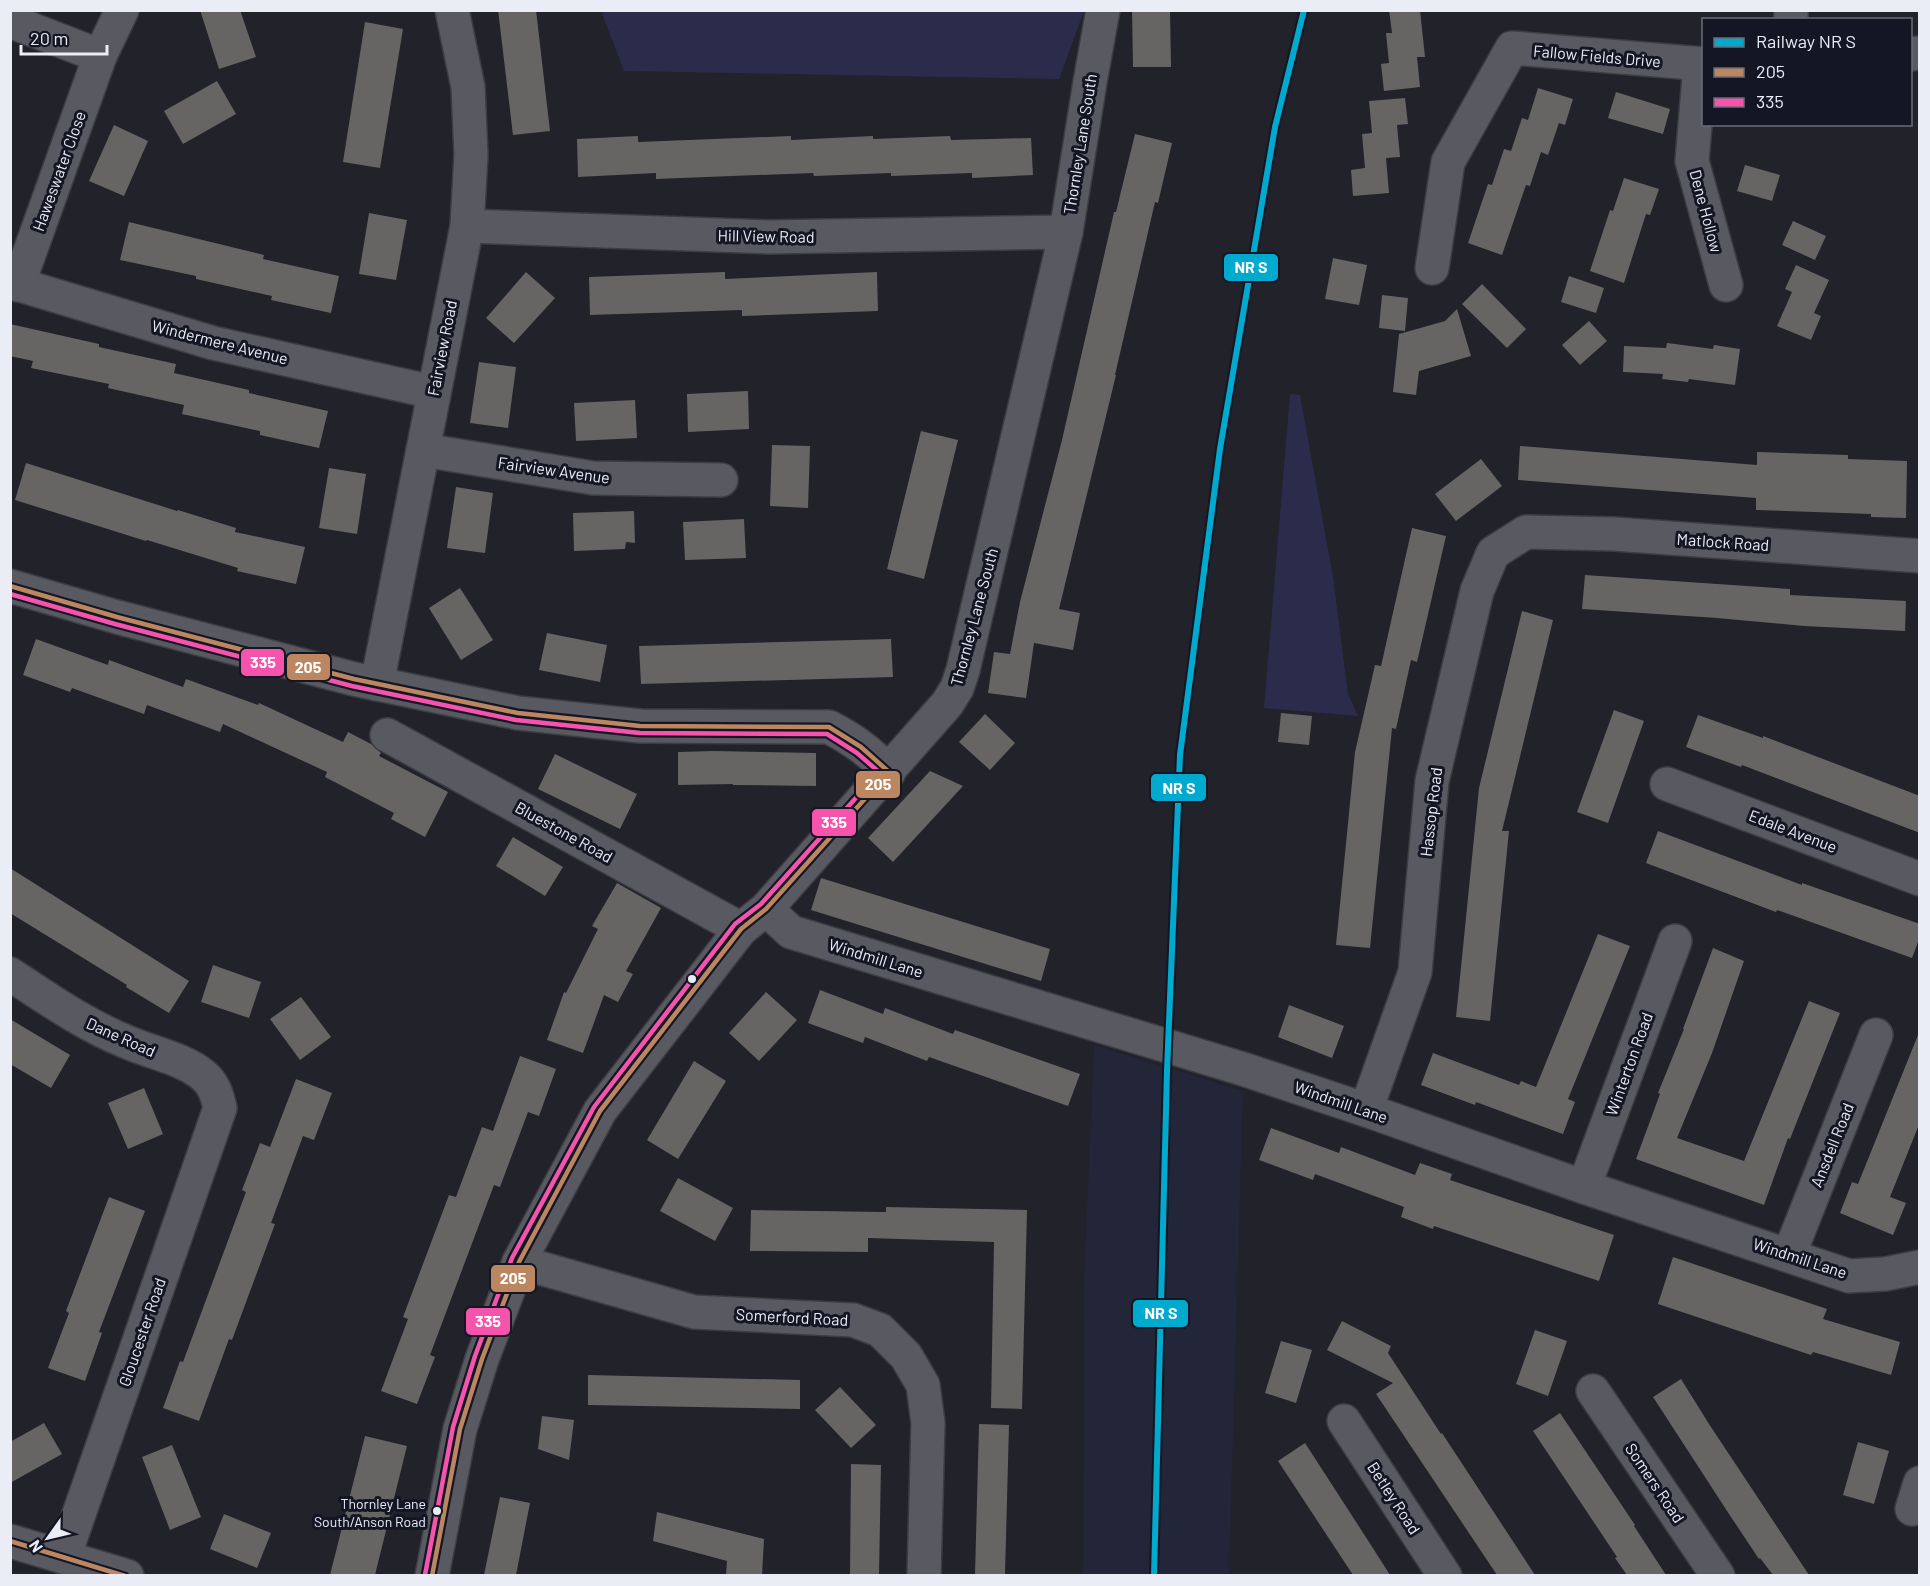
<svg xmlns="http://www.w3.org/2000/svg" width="1930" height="1586" viewBox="0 0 1930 1586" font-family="Barlow,sans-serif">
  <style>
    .built { fill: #232538 }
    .green { fill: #2b2c4b }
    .building { fill: #676464 }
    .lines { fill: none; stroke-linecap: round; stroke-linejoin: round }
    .minor-casing { stroke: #3c3d43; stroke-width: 36 }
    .minor { stroke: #595a61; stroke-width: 33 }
    .bus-1-casing { stroke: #141624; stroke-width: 9 }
    .bus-2-casing { stroke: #141624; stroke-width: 9 }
    .bus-1 { stroke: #bb8660; stroke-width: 4.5 }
    .bus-2 { stroke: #f653ac; stroke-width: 4.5 }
    .rail-1-casing { stroke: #141624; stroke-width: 10 }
    .rail-1 { stroke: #00a9ce; stroke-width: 6 }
    .bus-dot { fill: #eaecf6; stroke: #141624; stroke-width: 2 }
    .labels { text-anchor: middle; stroke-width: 6; stroke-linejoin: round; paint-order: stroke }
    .bus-label { font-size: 14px; fill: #eaecf6; stroke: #141624; text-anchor: end }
    .street-label { font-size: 16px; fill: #eaecf6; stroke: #141624 }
    .line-badge { stroke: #141624; stroke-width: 2 }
    .badge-label { font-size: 16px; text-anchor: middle; font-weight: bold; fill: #fff }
  </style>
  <rect width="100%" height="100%" fill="#21222a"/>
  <!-- built -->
  <path class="built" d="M1094,1045L1243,1091L1229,1575H1083L1084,1279Z"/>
  <!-- green -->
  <g class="green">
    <path d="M601,11H1084L1059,79L624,71Z"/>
    <path d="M1290,394L1300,395L1333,577L1348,694L1358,716L1264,708Z"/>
  </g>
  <!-- building -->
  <g class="building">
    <path d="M200,10H240L256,57L219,69Z"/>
    <path d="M498,10H536L550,131L513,135Z"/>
    <path d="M1132,10H1170L1171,67H1133Z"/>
    <path d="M1389,10H1420L1425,57H1417L1420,87L1384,91L1381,64L1389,63L1386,33H1392Z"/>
    <path d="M365,22L403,29L380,168L343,162Z"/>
    <path d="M217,81L236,114L183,144L164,111Z"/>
    <path d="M1538,88L1573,99L1565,125L1559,123L1548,155L1541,152L1530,186L1526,185L1502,255L1468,243L1488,184L1492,185L1504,149L1511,151L1522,118L1528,120Z"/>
    <path d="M1616,92L1670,109L1663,134L1608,118Z"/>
    <path d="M1405,98L1408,124L1397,125L1400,157L1386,158L1389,193L1353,196L1351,170L1365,168L1362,134L1372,133L1369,101Z"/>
    <path d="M114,125L148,141L124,196L89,181Z"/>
    <path d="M1135,134L1172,143L1158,203L1155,202L1115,375H1116L1059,609L1080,613L1073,650L1034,643L1026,698L988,693L994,652L1010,654L1020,602L1062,440L1114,212H1116Z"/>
    <path d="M638,136V142L791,136V140L873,136V139L950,136L951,140L1031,138L1033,175L972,178V173L891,176V173L814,176L813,173L656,179V173L578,177L577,139Z"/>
    <path d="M1745,165L1780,175L1772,201L1737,191Z"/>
    <path d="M1624,178L1659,189L1650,215L1646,214L1624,283L1590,271L1610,210L1613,211Z"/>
    <path d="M369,213L407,220L396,280L359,274Z"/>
    <path d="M1793,221L1826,236L1815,260L1782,245Z"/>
    <path d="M129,222L264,255L263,259L339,276L331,313L271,300L272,296L196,279V276L120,260Z"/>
    <path d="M1333,258L1367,265L1359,305L1325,299Z"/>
    <path d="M1796,265L1829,280L1814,313L1821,316L1811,340L1777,326L1792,292L1785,289Z"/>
    <path d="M526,272L555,298L514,343L486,318Z"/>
    <path d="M725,272V279L877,272L878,311L742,316V310L590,315L589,277Z"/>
    <path d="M1569,276L1604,288L1596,313L1561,302Z"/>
    <path d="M1482,284L1526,329L1507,348L1462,304Z"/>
    <path d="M1382,295L1408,298L1405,331L1379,328Z"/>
    <path d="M1457,309L1471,356L1419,371L1416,395L1393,392L1399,334L1445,321Z"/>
    <path d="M1589,321L1607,341L1580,365L1562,345Z"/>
    <path d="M10,324L99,344V347L176,364L174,373L249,390V393L328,411L319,448L260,435V431L182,414L184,405L108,388L109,384L31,368L33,361L10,356Z"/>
    <path d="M1667,343L1713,349L1714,345L1740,349L1735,385L1689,379L1688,382L1662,379L1663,374L1623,372L1624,346L1666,348Z"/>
    <path d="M479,362L516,367L508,428L470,423Z"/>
    <path d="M748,391L749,429L688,432L687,394Z"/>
    <path d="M635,400L637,438L576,441L574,403Z"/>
    <path d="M921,431L958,440L924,579L887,569Z"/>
    <path d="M772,445L810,446L808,508L770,506Z"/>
    <path d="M1520,446L1757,465V452L1848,455V459L1907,461L1906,518L1871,517V514L1756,510V498L1518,480Z"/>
    <path d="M1481,459L1502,486L1456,521L1435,494Z"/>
    <path d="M26,463L177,511L178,510L236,528L235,532L305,547L296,584L237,571L238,568L147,540L146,541L15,500Z"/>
    <path d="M329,468L366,474L357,534L319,528Z"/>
    <path d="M456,487L493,493L485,553L447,548Z"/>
    <path d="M634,511L635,543L626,542L625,549L574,551L573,513Z"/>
    <path d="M744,519L746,558L685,560L683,522Z"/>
    <path d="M1412,528L1446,536L1417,662L1411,660L1396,729L1392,728L1370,948L1336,945L1355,752L1375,665L1381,666Z"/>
    <path d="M1585,575L1790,589V595L1906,601L1905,631L1804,626L1717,618L1582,609Z"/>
    <path d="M460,588L493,640L461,660L429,608Z"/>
    <path d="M1522,611L1553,620L1502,831H1509L1490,1021L1456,1017L1479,788Z"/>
    <path d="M547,633L607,645L600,682L539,670Z"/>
    <path d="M36,639L108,665L109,660L183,687L186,679L258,705L259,703L343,742L348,732L371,744L381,753L379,756L448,792L425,837L391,819L394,813L325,777L327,772L223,724L220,732L147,705L144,714L72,688L70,692L23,675Z"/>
    <path d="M891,639L893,677L641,684L639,646Z"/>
    <path d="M1614,710L1644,721L1608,823L1577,812Z"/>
    <path d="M1281,713L1312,716L1309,745L1278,742Z"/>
    <path d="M985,714L1015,743L990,770L959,742Z"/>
    <path d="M1698,715L1763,738V736L1920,796V833L1742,765L1741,767L1686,747Z"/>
    <path d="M714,751L816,753V786L733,785V784L678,785V752Z"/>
    <path d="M555,754L637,794L620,829L538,789Z"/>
    <path d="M930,771L963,786L893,862L868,838Z"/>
    <path d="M1658,831L1802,885V883L1920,924V937L1912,958L1777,910L1776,912L1646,863Z"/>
    <path d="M513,837L563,867L545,896L496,866Z"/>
    <path d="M10,868L189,981L169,1013L126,987L127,985L10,913Z"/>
    <path d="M821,878L1050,949L1041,981L811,910Z"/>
    <path d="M617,883L661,908L626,971L633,974L618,1002L604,995L583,1053L547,1040L564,992L566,993L598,929L592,926Z"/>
    <path d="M1598,934L1630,946L1568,1099L1575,1102L1563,1134L1476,1102L1475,1105L1421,1085L1433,1053L1519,1085L1521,1081L1536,1087Z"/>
    <path d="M1713,948L1744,961L1712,1053L1677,1138L1744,1161L1809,1001L1840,1013L1790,1139L1788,1138L1764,1205L1636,1159L1660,1094L1658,1093L1684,1029H1683Z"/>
    <path d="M213,965L261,982L249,1018L201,1002Z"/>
    <path d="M820,990L883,1014L885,1008L953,1034L955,1030L1080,1074L1068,1106L929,1057L927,1061L865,1037L863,1043L808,1023Z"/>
    <path d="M766,992L797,1020L759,1061L729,1033Z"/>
    <path d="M301,997L331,1037L300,1060L270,1019Z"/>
    <path d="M1289,1005L1344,1026L1332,1058L1278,1037Z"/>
    <path d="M10,1019L70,1055L51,1088L10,1064Z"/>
    <path d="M1918,1035L1920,1122L1890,1197L1906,1203L1893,1235L1840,1213L1852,1182L1858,1184Z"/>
    <path d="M520,1056L556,1069L539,1116L528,1112L500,1187L494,1185L430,1355L435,1357L417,1404L381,1391L408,1319L403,1317L449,1195L456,1197L482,1127L493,1131Z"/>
    <path d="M694,1061L726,1081L678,1159L647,1140Z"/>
    <path d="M296,1079L332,1093L314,1140L303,1136L271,1223L275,1224L232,1340L229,1339L199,1421L163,1408L180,1361L183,1362L246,1192L242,1190L260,1143L270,1147Z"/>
    <path d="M144,1088L163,1134L128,1149L108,1103Z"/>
    <path d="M1271,1128L1339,1153L1341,1147L1415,1175L1420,1163L1452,1174L1450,1180L1614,1235L1599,1281L1434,1226L1433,1229L1401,1217L1404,1207L1315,1174L1313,1180L1259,1160Z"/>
    <path d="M678,1178L733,1208L715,1241L660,1211Z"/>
    <path d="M109,1197L145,1211L99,1332L102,1333L85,1381L48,1368L69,1313L66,1311Z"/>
    <path d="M886,1207L1027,1210L1022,1409L991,1408L994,1242L868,1238V1252L750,1251L751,1210L886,1212Z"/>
    <path d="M1673,1257L1827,1309L1823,1319L1900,1342L1891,1375L1813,1352L1811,1355L1658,1304Z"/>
    <path d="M1342,1321L1391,1346L1388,1353L1441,1434L1442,1433L1535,1575H1497L1376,1394L1393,1383L1327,1350Z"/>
    <path d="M1535,1330L1567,1341L1548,1396L1516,1384Z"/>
    <path d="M1281,1341L1312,1350L1296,1403L1265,1393Z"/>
    <path d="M588,1375L800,1380V1409L588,1405Z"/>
    <path d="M1681,1379L1709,1424L1809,1575H1773L1760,1558L1759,1559L1729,1514L1653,1397Z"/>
    <path d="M840,1387L876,1425L851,1448L815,1410Z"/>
    <path d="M1560,1413L1635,1525L1634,1526L1666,1575H1627L1615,1558L1617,1557L1533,1431Z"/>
    <path d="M542,1416L574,1420L569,1460L538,1449Z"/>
    <path d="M44,1423L62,1454L10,1483V1442Z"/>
    <path d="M979,1424L1009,1425L1005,1575H975Z"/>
    <path d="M365,1436L407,1446L375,1575H330Z"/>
    <path d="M1858,1442L1889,1451L1874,1504L1843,1495Z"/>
    <path d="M1305,1443L1369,1542L1390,1575H1353L1278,1461Z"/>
    <path d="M172,1445L201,1517L170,1530L142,1457Z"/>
    <path d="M851,1464L881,1465L879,1575H850Z"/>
    <path d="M500,1497L530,1503L516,1575H484Z"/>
    <path d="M657,1512L764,1539L762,1575H726L727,1561L653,1541Z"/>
    <path d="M224,1514L271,1533L257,1568L210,1549Z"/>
  </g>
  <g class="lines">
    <defs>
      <g id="minor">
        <path d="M1791,10V20"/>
        <path d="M10,21L100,56"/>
        <path d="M1910,54L1920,53"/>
        <path d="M1700,65L1692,161L1726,285"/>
        <path d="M467,226L769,237L1066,232"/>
        <path d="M1432,268L1448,162L1512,48L1704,64"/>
        <path d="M10,282L213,343L433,392"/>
        <path d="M18,285L100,56L122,10"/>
        <path d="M423,450L593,478L721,480"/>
        <path d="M10,586L117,617L354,679L518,713L640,726L829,727C854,740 870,752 889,772"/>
        <path d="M377,684L467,226L471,155L468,87L452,10"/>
        <path d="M387,735L741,929"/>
        <path d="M1667,784L1920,879"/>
        <path d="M766,909L791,932L1243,1069L1366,1110L1584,1187L1849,1276L1885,1274L1920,1267"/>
        <path d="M10,974C48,999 85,1025 127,1042C152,1053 182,1058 203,1075C214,1084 217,1095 220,1108L64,1557"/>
        <path d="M1366,1110L1415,972L1432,781L1477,591L1493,553L1526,532L1614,534L1920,556"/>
        <path d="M1584,1187L1675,941"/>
        <path d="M1789,1255L1876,1035"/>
        <path d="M519,1262L694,1312L853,1320L880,1330L906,1356L923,1385L928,1423L924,1576"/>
        <path d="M1593,1391L1718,1576"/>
        <path d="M1344,1421L1445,1576"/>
        <path d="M1912,1509L1920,1483"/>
        <path d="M10,1541L127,1576"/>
        <path d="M432,1576L460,1429L482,1359L519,1262L600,1111L741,929L766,909L947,704L957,688L963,670L1066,232L1090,82L1103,10"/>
      </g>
    </defs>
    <!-- minor casing -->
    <use href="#minor" class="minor-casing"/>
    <!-- minor -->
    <use href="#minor" class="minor"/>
    <defs>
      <g id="bus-1">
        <path d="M10,586L117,617L354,679L518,713L640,726L829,727L861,747L889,772L766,909L741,929L600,1111L519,1262L482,1359L460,1429L432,1576"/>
        <path d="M10,1541L125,1576"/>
      </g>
      <path id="bus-2" d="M10,594L115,624L352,686L516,720L640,733L827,734L857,753L879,772L761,904L735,924L594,1107L512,1258L475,1356L453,1427L425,1575"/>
    </defs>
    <!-- bus-1 casing -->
    <use href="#bus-1" class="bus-1-casing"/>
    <!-- bus-2 casing -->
    <use href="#bus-2" class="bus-2-casing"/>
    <!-- bus-1 -->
    <use href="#bus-1" class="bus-1"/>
    <!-- bus-2 -->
    <use href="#bus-2" class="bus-2"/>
    <defs>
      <path id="rail-1" d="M1154,1576L1167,1071L1180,755L1220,449L1275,127L1304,10"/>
    </defs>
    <!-- rail-1 casing -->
    <use href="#rail-1" class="rail-1-casing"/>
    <!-- rail-1 -->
    <use href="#rail-1" class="rail-1"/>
  </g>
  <!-- markers -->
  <g class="bus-dot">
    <circle cx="692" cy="979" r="5"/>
    <circle cx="437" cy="1511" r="5"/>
  </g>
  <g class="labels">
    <!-- bus labels -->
    <g class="bus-label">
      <text x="426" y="1509">Thornley Lane<tspan x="426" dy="18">South/Anson Road</tspan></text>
    </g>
    <!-- street labels -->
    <g class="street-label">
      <text transform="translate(1597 56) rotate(5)" y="6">Fallow Fields Drive</text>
      <text transform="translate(1080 144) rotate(-81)" y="6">Thornley Lane South</text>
      <text transform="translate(59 171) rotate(-70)" y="6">Haweswater Close</text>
      <text transform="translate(1706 211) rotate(75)" y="6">Dene Hollow</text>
      <text transform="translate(766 236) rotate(1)" y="6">Hill View Road</text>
      <text transform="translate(220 342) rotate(14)" y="6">Windermere Avenue</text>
      <text transform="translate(442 348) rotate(-79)" y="6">Fairview Road</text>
      <text transform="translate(554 470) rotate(8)" y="6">Fairview Avenue</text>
      <text transform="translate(1723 542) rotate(4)" y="6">Matlock Road</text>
      <text transform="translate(974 617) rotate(-75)" y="6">Thornley Lane South</text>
      <text transform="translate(1431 812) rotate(-83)" y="6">Hassop Road</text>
      <text transform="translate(1793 831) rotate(21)" y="6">Edale Avenue</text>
      <text transform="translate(564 832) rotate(29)" y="6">Bluestone Road</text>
      <text transform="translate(876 958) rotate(17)" y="6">Windmill Lane</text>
      <text transform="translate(121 1037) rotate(24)" y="6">Dane Road</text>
      <text transform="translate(1629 1064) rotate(-70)" y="6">Winterton Road</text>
      <text transform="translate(1341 1102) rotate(19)" y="6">Windmill Lane</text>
      <text transform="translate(1832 1145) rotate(-68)" y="6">Ansdell Road</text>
      <text transform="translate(1800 1258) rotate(18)" y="6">Windmill Lane</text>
      <text transform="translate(792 1317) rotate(3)" y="6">Somerford Road</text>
      <text transform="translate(142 1332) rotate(-71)" y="6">Gloucester Road</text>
      <text transform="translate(1655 1483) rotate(56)" y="6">Somers Road</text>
      <text transform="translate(1394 1498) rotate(57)" y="6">Betley Road</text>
    </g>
  </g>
  <g class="line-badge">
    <rect x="1223" y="253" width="56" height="29" rx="6" fill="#00a9ce"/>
    <rect x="240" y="648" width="45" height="29" rx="6" fill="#f653ac"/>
    <rect x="286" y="653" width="45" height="28" rx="6" fill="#bb8660"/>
    <rect x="855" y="770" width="46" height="29" rx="6" fill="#bb8660"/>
    <rect x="1150" y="773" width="57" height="29" rx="6" fill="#00a9ce"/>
    <rect x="811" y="808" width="46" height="29" rx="6" fill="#f653ac"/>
    <rect x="490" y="1264" width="46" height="29" rx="6" fill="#bb8660"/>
    <rect x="1132" y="1299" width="57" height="29" rx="6" fill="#00a9ce"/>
    <rect x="465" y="1307" width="46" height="29" rx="6" fill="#f653ac"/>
  </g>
  <g class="badge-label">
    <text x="1251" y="273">NR S</text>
    <text x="263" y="668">335</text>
    <text x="308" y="673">205</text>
    <text x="878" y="790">205</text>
    <text x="1179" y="794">NR S</text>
    <text x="834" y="828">335</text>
    <text x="513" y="1284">205</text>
    <text x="1161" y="1319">NR S</text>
    <text x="488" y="1327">335</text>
  </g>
  <!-- border -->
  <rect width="1930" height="1586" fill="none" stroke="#eaecf6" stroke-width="24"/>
  <!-- legend -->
  <rect x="1702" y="18" width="210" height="108" fill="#141624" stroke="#6a6c78" stroke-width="1.5"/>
  <rect x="1714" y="38" width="30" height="9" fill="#00a9ce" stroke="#6a6c78" stroke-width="1.5"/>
  <text x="1756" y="48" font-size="18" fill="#eaecf6">Railway NR S</text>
  <rect x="1714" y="68" width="30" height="9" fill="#bb8660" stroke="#6a6c78" stroke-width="1.5"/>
  <text x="1756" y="78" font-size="18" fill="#eaecf6">205</text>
  <rect x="1714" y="98" width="30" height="9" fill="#f653ac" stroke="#6a6c78" stroke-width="1.5"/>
  <text x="1756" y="108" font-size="18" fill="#eaecf6">335</text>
  <!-- north arrow -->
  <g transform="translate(48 1538) rotate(236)" stroke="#141624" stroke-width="4.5" paint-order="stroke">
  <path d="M0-4.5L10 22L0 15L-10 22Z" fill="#eaecf6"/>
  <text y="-9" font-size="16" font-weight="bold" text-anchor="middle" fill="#eaecf6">N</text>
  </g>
  <!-- scale -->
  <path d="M21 45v9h86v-9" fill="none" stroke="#eaecf6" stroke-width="3"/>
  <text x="30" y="45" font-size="18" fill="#eaecf6" stroke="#141624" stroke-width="4.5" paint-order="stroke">20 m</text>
</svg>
